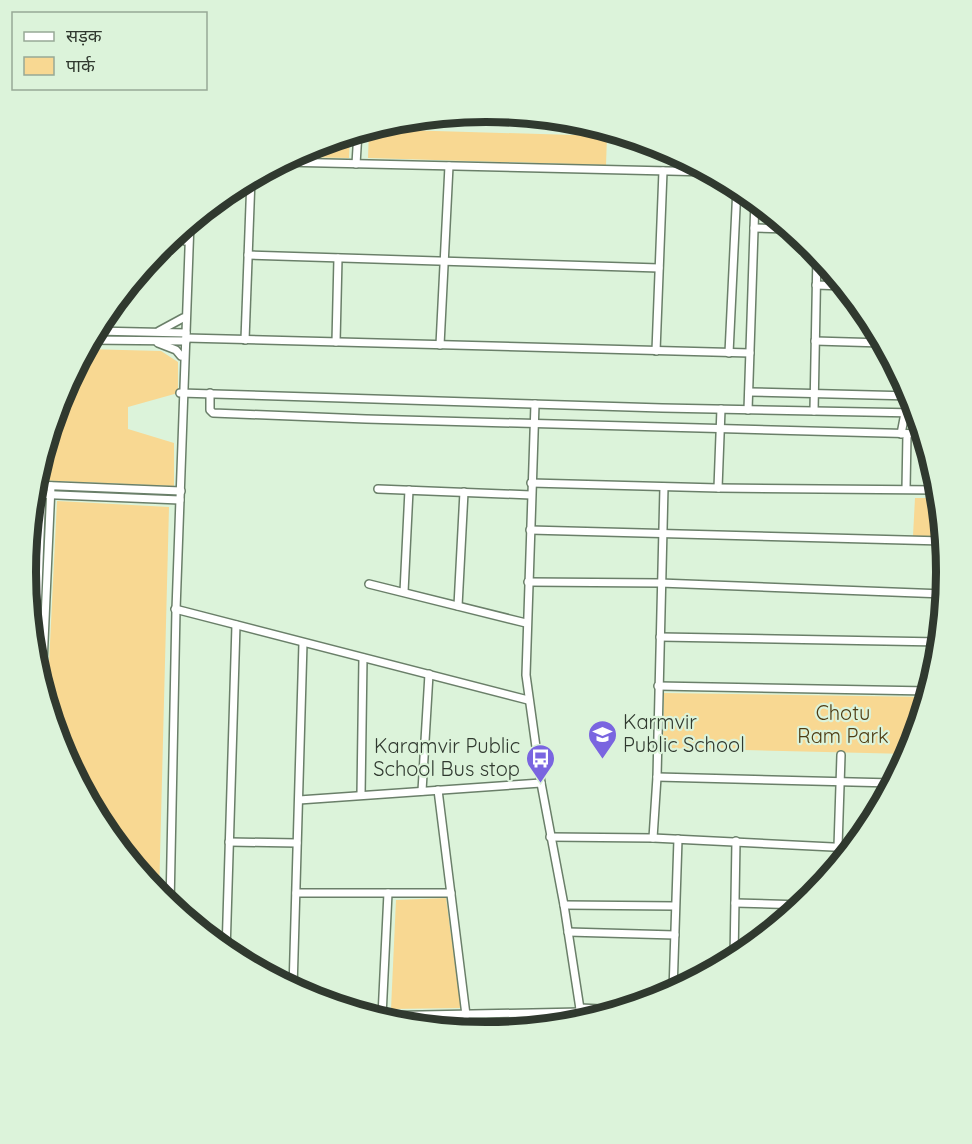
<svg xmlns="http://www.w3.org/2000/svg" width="972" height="1144" viewBox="0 0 972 1144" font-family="Quicksand,'Noto Sans Devanagari',sans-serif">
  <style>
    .green { fill: #f8d892 }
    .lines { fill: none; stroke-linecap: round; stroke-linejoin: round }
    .minor-casing { stroke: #6a7f69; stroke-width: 10 }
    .minor { stroke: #fff; stroke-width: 7 }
    .labels { text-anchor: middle; stroke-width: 4.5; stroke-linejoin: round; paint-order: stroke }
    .park-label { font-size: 20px; fill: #4e3c13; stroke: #dcf3da }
    .poi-label { font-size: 20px; fill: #30392f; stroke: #dcf3da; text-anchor: start }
    .rim { fill: none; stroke: #30392f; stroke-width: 8 }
  </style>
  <rect width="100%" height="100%" fill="#dcf3da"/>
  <!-- green -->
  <g class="green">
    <path d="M369,129L607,136L606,165L368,158Z"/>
    <path d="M350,134L349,158L291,157L310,146Z"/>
    <path d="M85,349L161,351L178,362V393L128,407V429L174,443V486L35,480L61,395Z"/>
    <path d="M915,498H939L943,536H913Z"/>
    <path d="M57,501L169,507L159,896L103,828L60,748L47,704Z"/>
    <path d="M664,693L927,697L909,754L663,748Z"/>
    <path d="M446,898L461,1008L391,1009L396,900Z"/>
  </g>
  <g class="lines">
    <defs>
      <g id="minor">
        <path d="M282,162L711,172"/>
        <path d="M356,164L358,132"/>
        <path d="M754,228L790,229"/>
        <path d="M176,233L185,241"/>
        <path d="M248,255L659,268"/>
        <path d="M816,285L844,286"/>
        <path d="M95,331L186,333"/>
        <path d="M159,331L183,318"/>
        <path d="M186,338L750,353"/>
        <path d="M90,340L186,341"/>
        <path d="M245,340L251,178"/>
        <path d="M815,341L883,343"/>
        <path d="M336,342L338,258"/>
        <path d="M158,343L176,350L181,356"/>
        <path d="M440,345L449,166"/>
        <path d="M656,351L663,171"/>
        <path d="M729,353L737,187"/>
        <path d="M749,392L912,396"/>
        <path d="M180,393L662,408L917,413"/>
        <path d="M210,393V410L213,413L366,419L923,434"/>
        <path d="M535,404L526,675L541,783L564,905L582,1022"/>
        <path d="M748,410L755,200"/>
        <path d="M814,411L817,253"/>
        <path d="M901,434L905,413"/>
        <path d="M531,483L718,488L938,490"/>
        <path d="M34,485L181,491"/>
        <path d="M718,488L721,409"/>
        <path d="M378,489L531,495"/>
        <path d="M906,489L907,434"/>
        <path d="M33,494L180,500"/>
        <path d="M530,530L943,541"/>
        <path d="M528,582L660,583L944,594"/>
        <path d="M369,584L526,623"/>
        <path d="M404,592L409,490"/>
        <path d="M458,606L464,492"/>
        <path d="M175,609L528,700"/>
        <path d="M660,637L940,642"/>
        <path d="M35,663L42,486"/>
        <path d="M42,686L51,486"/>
        <path d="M658,686L929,691"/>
        <path d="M657,777L893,783"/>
        <path d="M438,790L466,1015"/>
        <path d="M422,791L429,674"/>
        <path d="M361,795L363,658"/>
        <path d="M299,800L541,783"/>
        <path d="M550,837L653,838L853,848"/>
        <path d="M653,838L657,777L664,487"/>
        <path d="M229,842L297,843"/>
        <path d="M838,847L841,755"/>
        <path d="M296,893H451"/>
        <path d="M735,903L803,905"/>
        <path d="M564,905L675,906"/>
        <path d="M170,906L176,610L190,222"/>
        <path d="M568,932L675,935"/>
        <path d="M226,952L236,625"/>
        <path d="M734,959L736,841"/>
        <path d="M293,989L303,643"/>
        <path d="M673,991L678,839"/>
        <path d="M580,1008L622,1010"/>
        <path d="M372,1016L581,1012"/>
        <path d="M382,1016L388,893"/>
      </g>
    </defs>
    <!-- minor casing -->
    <use href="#minor" class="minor-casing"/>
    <!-- minor -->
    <use href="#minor" class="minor"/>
  </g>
  <!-- icons -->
  <defs>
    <symbol id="school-pin" viewBox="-11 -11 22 30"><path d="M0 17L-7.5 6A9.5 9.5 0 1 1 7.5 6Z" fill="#7a65e0" stroke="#dcf3da"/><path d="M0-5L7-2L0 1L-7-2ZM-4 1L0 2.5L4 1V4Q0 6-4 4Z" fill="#fff"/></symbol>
    <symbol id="bus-pin" viewBox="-11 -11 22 30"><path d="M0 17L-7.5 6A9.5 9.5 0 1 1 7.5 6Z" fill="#7a65e0" stroke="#dcf3da"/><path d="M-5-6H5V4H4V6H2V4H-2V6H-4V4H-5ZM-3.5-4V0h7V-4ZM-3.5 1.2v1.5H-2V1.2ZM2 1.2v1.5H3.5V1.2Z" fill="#fff"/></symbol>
  </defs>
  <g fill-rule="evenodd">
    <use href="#school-pin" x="586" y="718" width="33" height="45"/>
    <use href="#bus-pin" x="524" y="742" width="33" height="45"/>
  </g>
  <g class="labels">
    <!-- park labels -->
    <g class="park-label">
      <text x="843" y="720">Chotu<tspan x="843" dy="23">Ram Park</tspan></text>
    </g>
    <!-- poi labels -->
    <g class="poi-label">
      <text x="623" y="729">Karmvir<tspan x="623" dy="23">Public School</tspan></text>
      <text x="520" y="753" text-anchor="end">Karamvir Public<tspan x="520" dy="23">School Bus stop</tspan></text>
    </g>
  </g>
  <!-- crop -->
  <path d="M0 0H972V1144H0ZM36 572a450 450 0 1 1 900 0a450 450 0 1 1-900 0Z" fill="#dcf3da" fill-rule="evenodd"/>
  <path class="rim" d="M36 572a450 450 0 1 1 900 0a450 450 0 1 1-900 0Z"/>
  <!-- legend -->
  <rect x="12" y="12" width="195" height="78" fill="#dcf3da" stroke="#97a996" stroke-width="1.5"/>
  <rect x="24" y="32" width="30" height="9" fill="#ffffff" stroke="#97a996" stroke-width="1.5"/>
  <text x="66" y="42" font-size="18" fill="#30392f">सड़क</text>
  <rect x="24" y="57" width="30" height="18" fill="#f8d892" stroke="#97a996" stroke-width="1.5"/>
  <text x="66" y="72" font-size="18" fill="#30392f">पार्क</text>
</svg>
